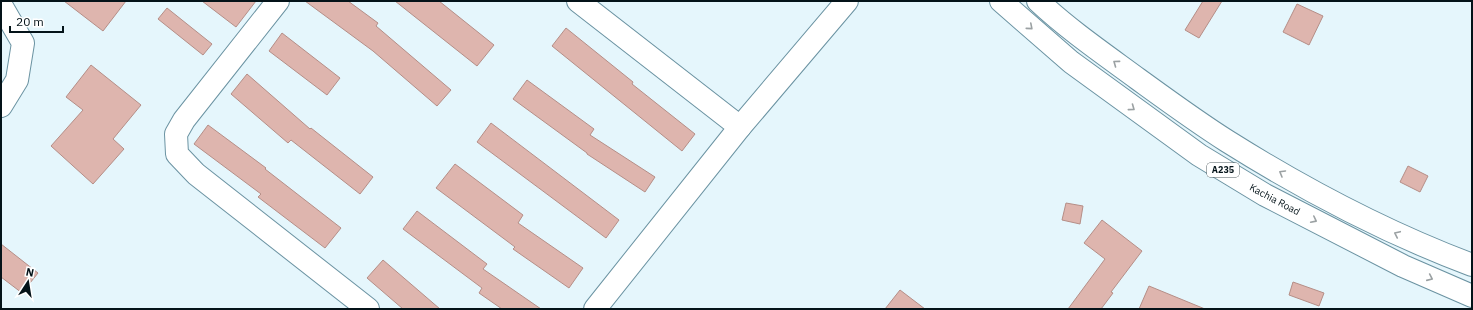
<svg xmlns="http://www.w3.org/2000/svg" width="1473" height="310" viewBox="0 0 1473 310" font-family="'IBM Plex Sans',sans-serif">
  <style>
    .building { fill: #deb5ae; stroke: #b58e87 }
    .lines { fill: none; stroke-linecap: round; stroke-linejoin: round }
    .minor-casing { stroke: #6b93a2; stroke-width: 24 }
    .highway-casing { stroke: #6b93a2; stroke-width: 24 }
    .minor { stroke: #fff; stroke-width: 22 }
    .highway { stroke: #fff; stroke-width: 22 }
    .oneway { stroke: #9ba1a3 }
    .labels { text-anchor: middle; stroke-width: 3; stroke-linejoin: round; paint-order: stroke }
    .shield { fill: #fff; stroke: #4f5a5e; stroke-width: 1 }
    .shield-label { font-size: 9px; font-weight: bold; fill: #041319 }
    .street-label { font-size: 10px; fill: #041319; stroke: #fff }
  </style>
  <rect width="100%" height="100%" fill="#e5f6fc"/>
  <!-- building -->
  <g class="building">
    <path d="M64,1H126L103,31Z"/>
    <path d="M202,1H256L236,27Z"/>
    <path d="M305,1H348L378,23L376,26L451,90L437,106L373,51Z"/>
    <path d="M395,1H439L494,45L477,66Z"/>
    <path d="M1203,1H1222L1199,38L1185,30Z"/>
    <path d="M1297,4L1323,16L1309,45L1283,32Z"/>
    <path d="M167,8L212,44L203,55L158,19Z"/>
    <path d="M566,28L633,82L632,84L695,134L682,151L552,46Z"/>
    <path d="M282,33L340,78L327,95L269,51Z"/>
    <path d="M91,65L141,105L113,139L124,149L93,184L51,146L83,110L66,97Z"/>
    <path d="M247,74L310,129L311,128L373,177L360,194L291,140L288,143L231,94Z"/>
    <path d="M527,80L594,129L590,135L655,177L645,192L587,154V153L513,99Z"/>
    <path d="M491,123L619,220L606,238L477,142Z"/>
    <path d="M208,125L266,168L265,169L341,228L325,248L258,197L261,194L194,144Z"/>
    <path d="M455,164L523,215L518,223L583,268L569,288L513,249L515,247L436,188Z"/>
    <path d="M1408,166L1428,176L1420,192L1400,182Z"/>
    <path d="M1066,203L1083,206L1080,224L1062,220Z"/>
    <path d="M417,211L487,264L483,269L541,309H502L479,293L482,288L403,229Z"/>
    <path d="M1102,220L1142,251L1111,292L1113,293L1101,309H1068L1105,259L1084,243Z"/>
    <path d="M1,244L38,273L22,293L1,277Z"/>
    <path d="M383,260L440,309H403L367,278Z"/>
    <path d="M1293,282L1324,293L1319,306L1289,295Z"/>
    <path d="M1149,286L1205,309H1139Z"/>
    <path d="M900,290L925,309H885Z"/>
  </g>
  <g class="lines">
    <defs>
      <g id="minor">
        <path d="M278,1L184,120L176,134L177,154L196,174L368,309"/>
        <path d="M578,1L740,127"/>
        <path d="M1,5L23,43L17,80L1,106"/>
        <path d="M595,309L740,127L847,1"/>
      </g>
      <g id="highway">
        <path d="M1001,1L1071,62L1199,155L1265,195L1403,266L1472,296"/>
        <path d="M1038,1C1069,30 1104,54 1138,79C1167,100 1197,122 1227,141C1305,190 1387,233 1472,265"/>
      </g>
    </defs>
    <!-- minor casing -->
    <use href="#minor" class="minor-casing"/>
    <!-- highway casing -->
    <use href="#highway" class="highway-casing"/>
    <!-- minor -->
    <use href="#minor" class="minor"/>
    <!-- highway -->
    <use href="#highway" class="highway"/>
  </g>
  <!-- one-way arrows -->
  <defs><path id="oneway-chevron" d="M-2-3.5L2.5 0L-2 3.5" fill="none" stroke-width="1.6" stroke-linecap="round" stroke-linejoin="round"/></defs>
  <g class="oneway">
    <use href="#oneway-chevron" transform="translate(1030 27) rotate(41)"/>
    <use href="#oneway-chevron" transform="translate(1116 63) rotate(-144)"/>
    <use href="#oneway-chevron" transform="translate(1132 108) rotate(36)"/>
    <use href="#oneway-chevron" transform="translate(1282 173) rotate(-150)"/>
    <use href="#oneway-chevron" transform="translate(1314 220) rotate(27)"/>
    <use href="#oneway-chevron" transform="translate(1397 234) rotate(-155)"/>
    <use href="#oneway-chevron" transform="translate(1430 278) rotate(24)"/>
  </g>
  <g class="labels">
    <!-- shield labels -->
    <rect class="shield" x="1207" y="163" width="32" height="14" rx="3"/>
    <g class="shield-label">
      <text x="1223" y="173">A235</text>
    </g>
    <!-- street labels -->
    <g class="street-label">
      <text transform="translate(1275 199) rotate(28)" y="4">Kachia Road</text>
    </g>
  </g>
  <!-- border -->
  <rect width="1473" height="310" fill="none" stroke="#041319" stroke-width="4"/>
  <!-- north arrow -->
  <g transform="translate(28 282) rotate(12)" stroke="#ffffff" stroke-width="3" paint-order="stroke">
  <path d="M0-3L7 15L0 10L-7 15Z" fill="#041319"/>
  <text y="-6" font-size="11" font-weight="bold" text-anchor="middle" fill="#041319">N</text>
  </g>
  <!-- scale -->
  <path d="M10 26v6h53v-6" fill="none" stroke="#041319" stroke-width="2"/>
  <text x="16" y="26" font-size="12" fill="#041319" stroke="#ffffff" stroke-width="3" paint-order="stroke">20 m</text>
</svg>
